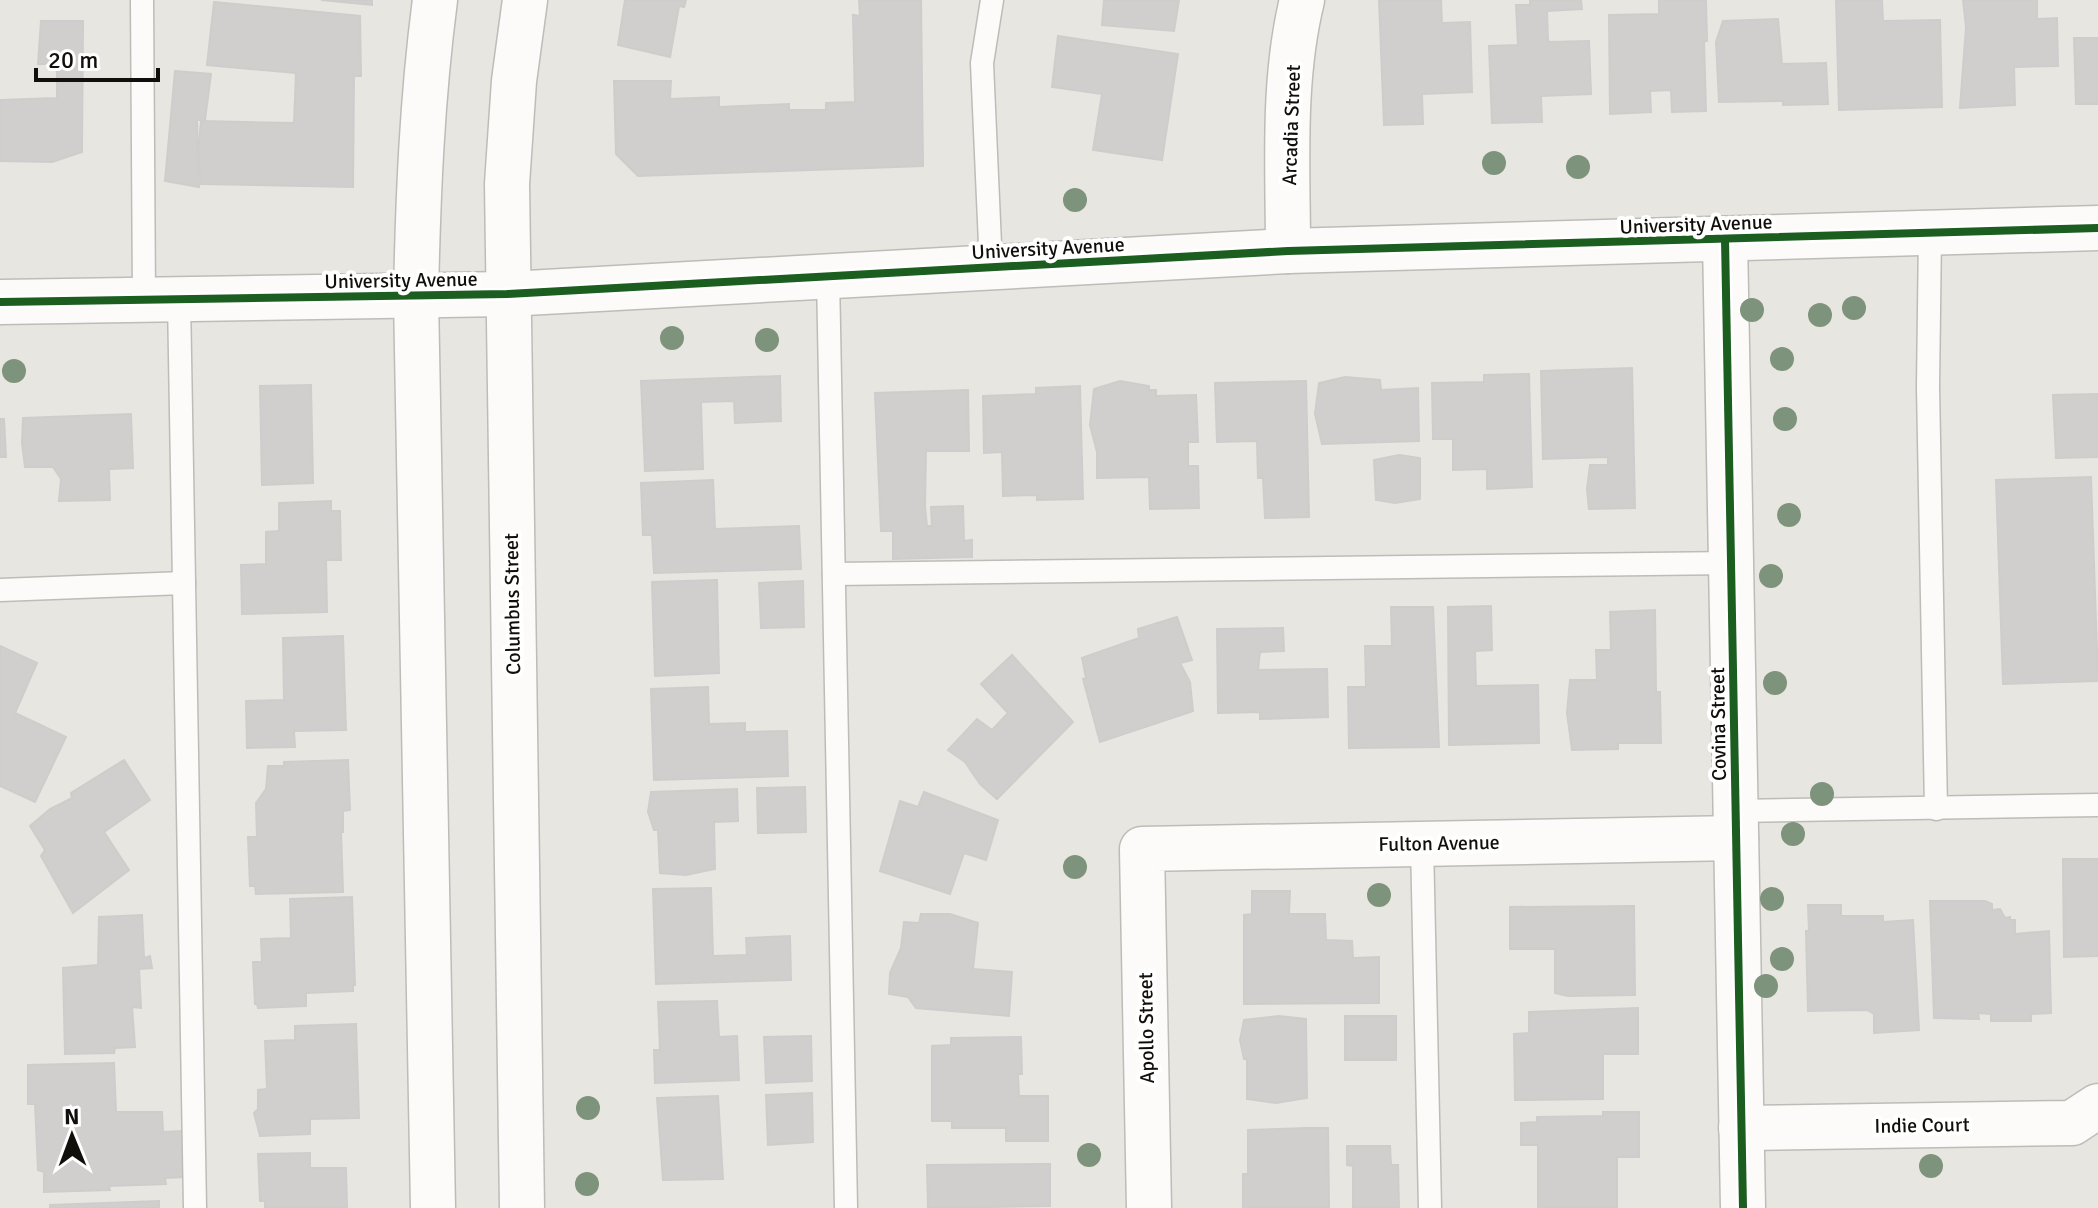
<svg xmlns="http://www.w3.org/2000/svg" width="2098" height="1208" viewBox="0 0 2098 1208" font-family="Signika,sans-serif">
  <style>
    .building { fill: #d1cfce; stroke: #cfcdcc; stroke-width: 2 }
    .lines { fill: none; stroke-linecap: round; stroke-linejoin: round }
    .service-casing { stroke: #bebcb7; stroke-width: 25 }
    .minor-casing { stroke: #bebcb7; stroke-width: 47 }
    .tertiary-casing { stroke: #bebcb7; stroke-width: 47 }
    .secondary-casing { stroke: #bebcb7; stroke-width: 47 }
    .service { stroke: #fcfbfa; stroke-width: 22 }
    .minor { stroke: #fcfbfa; stroke-width: 44 }
    .tertiary { stroke: #fcfbfa; stroke-width: 44 }
    .secondary { stroke: #fcfbfa; stroke-width: 44 }
    .cycleway-casing { stroke: #fff; stroke-width: 13 }
    .cycleway { stroke: #1b5e20; stroke-width: 8 }
    .tree { fill: #7e937b }
    .labels { text-anchor: middle; stroke-width: 8; stroke-linejoin: round; paint-order: stroke }
    .street-label { font-size: 20px; fill: #100f0b; stroke: #fff }
  </style>
  <rect width="100%" height="100%" fill="#e8e6e0"/>
  <!-- building -->
  <g class="building">
    <path d="M321,0H372V5Z"/>
    <path d="M625,0H686L684,7L679,6L670,57L618,45Z"/>
    <path d="M859,0H921L923,166L638,176L616,154L614,81H671L670,99L719,97V107L789,104V110H826V103L855,102L853,15L860,16Z"/>
    <path d="M1104,0H1179L1174,31L1102,25Z"/>
    <path d="M1379,0H1441L1442,23L1470,22L1472,92L1422,94L1423,124L1384,125Z"/>
    <path d="M1530,0H1581L1582,9L1547,11L1548,40L1549,42L1589,41L1591,94L1541,96L1542,122L1492,123L1489,46L1518,45L1516,5H1530Z"/>
    <path d="M1659,0H1706L1707,41H1704L1706,111L1672,112L1671,90L1650,91L1651,112L1610,114L1609,15L1659,14Z"/>
    <path d="M1836,0H1882L1883,21L1940,20L1942,107L1839,110Z"/>
    <path d="M1963,0H2037V19L2057,18L2058,66L2014,67L2015,105L1960,108L1966,27Z"/>
    <path d="M214,2L360,16L361,76H354L353,187L201,184L198,152L201,121L294,123L296,73L207,65Z"/>
    <path d="M1778,19L1782,64L1826,63L1828,104L1783,105V101L1719,102L1716,42L1723,21Z"/>
    <path d="M41,21H83L82,152L52,162L0,161V100L57,98V64H38Z"/>
    <path d="M1058,36L1178,54L1162,160L1093,150L1102,94L1052,87Z"/>
    <path d="M2074,38H2098V104H2076Z"/>
    <path d="M175,71L211,74L205,120H197L199,187L165,181Z"/>
    <path d="M1632,368L1635,508L1589,509L1587,489L1590,465H1608V457L1543,459L1541,371Z"/>
    <path d="M1529,374L1532,487L1487,489V469L1453,470V439H1433L1432,383L1484,382V375Z"/>
    <path d="M780,376L781,421L735,423L734,401L701,402L703,469L645,471L641,381Z"/>
    <path d="M1345,377L1380,380L1381,390L1418,388L1419,441L1322,444L1315,414L1319,383Z"/>
    <path d="M1120,381L1149,386V390H1156V396L1196,395L1198,442H1188V466H1198L1199,508L1150,509L1149,477L1097,478V452L1090,425L1094,389Z"/>
    <path d="M1306,381L1309,517L1265,518L1263,478H1258L1257,441L1217,442L1215,383Z"/>
    <path d="M311,385L313,483L262,485L260,386Z"/>
    <path d="M1080,386L1083,499L1037,500V495L1003,496L1002,452L984,453L983,396L1036,394V388Z"/>
    <path d="M968,390L969,451H926L925,507L927,526H932L931,507L963,506L964,541L972,540V557L893,559V531H881L875,393Z"/>
    <path d="M2098,394V457L2056,458L2053,395Z"/>
    <path d="M131,414L133,468L109,469L110,500L59,501L61,479L53,467H25L22,443L23,418Z"/>
    <path d="M0,419H4L6,457H0Z"/>
    <path d="M1399,455L1420,458V499L1395,503L1376,500L1374,460Z"/>
    <path d="M2091,477L2098,681L2003,684L1996,480Z"/>
    <path d="M713,480L715,529L799,526L801,569L654,573L652,535H643L641,483Z"/>
    <path d="M331,501V511H340L341,560H326L327,612L242,614L241,565L266,564V532L279,531V503Z"/>
    <path d="M717,580L719,673L655,676L652,582Z"/>
    <path d="M803,581L804,627L761,628L759,583Z"/>
    <path d="M1491,606L1492,650L1475,651L1476,686L1538,685L1539,743L1449,745L1448,607Z"/>
    <path d="M1391,607H1433L1439,747L1349,748L1348,687H1366L1365,646H1392Z"/>
    <path d="M1655,610L1656,692H1660L1661,743H1618V749L1572,750L1567,713L1570,680H1597L1596,650H1611L1610,612Z"/>
    <path d="M1177,617L1192,660L1180,663L1190,682L1193,711L1100,742L1083,679L1086,678L1082,658L1139,638L1138,629Z"/>
    <path d="M1283,628L1284,651L1260,652L1258,670L1327,669L1328,717L1260,719V712L1218,713L1217,629Z"/>
    <path d="M343,636L346,730L294,731L295,747L247,748L246,701L284,700L283,638Z"/>
    <path d="M0,646L37,663L15,713L66,737L35,802L0,786Z"/>
    <path d="M1012,655L1073,722L997,799L980,784L965,762L948,750L977,719L992,730L1008,713L981,684Z"/>
    <path d="M708,687L709,724L745,723V732L787,731L788,776L654,780L651,689Z"/>
    <path d="M124,760L150,800L104,832L129,870L73,913L41,856L45,850L30,826L50,809L72,798L71,793Z"/>
    <path d="M348,760L350,810L343,811V832H341L343,892L256,894L255,886H250L248,837H257L256,803L266,789L268,766H284V762Z"/>
    <path d="M805,787L806,832L758,833L757,788Z"/>
    <path d="M737,789L738,821L714,822L715,869L686,875L660,873L658,830H654L648,812L651,792Z"/>
    <path d="M924,792L998,820L986,860L964,853L950,894L880,871L900,801L918,807Z"/>
    <path d="M2063,859H2098V956L2064,957Z"/>
    <path d="M711,888L713,956L747,955L746,938L790,936L791,980L656,984L653,889Z"/>
    <path d="M1252,891H1290L1289,914H1325L1326,940L1352,941L1353,958L1379,957V1003L1244,1004V915L1252,914Z"/>
    <path d="M352,897L355,985H353V991L306,993V1006L258,1008L257,1004H255L253,962H262L261,939L291,938L290,899Z"/>
    <path d="M1930,901H1985L1992,904V910L2000,909L2005,918L2010,917V920H2015V934L2049,931L2051,1013L2031,1014V1021H1991V1014L1978,1013L1979,1019L1934,1018Z"/>
    <path d="M1808,905H1841V916H1883V922L1913,920L1919,1030L1874,1033V1014L1867,1010L1808,1011L1806,931H1809Z"/>
    <path d="M1634,906L1635,995L1568,996L1555,993V949H1510V907Z"/>
    <path d="M921,914H950L978,923L973,969L1012,972L1009,1016L916,1008L908,997L889,994L890,973L901,948L904,922L919,923Z"/>
    <path d="M142,915L144,958L150,956L152,968L139,969L141,1008L132,1007L135,1047L115,1048L114,1053L65,1054L63,968L98,965L99,917Z"/>
    <path d="M717,1001L719,1037L737,1036L739,1080L655,1083L654,1050H660L658,1002Z"/>
    <path d="M1638,1008V1054H1603V1099L1515,1100L1514,1034L1529,1033V1012Z"/>
    <path d="M1279,1016L1306,1019L1307,1098L1276,1103L1247,1099V1059H1244L1240,1040L1244,1020Z"/>
    <rect x="1345" y="1016" width="51" height="44"/>
    <path d="M356,1024L359,1118L310,1119V1134L260,1136L254,1113L258,1109V1090L267,1089L265,1041L295,1040V1026Z"/>
    <path d="M811,1036L812,1081L766,1083L764,1037Z"/>
    <path d="M1021,1037L1022,1074H1018L1019,1096H1048V1141H1006V1128H952V1121H932V1046L951,1045V1038Z"/>
    <path d="M114,1063L116,1112H162L163,1132L183,1131L184,1177L165,1178L166,1184L109,1186L110,1190L44,1192V1172L38,1170L35,1104H28V1065Z"/>
    <path d="M812,1093L813,1142L768,1145L766,1095Z"/>
    <path d="M718,1096L723,1179L663,1180L657,1098Z"/>
    <path d="M1603,1112H1639V1157H1617V1208H1538V1145H1521V1123L1537,1122V1117L1603,1116Z"/>
    <path d="M1307,1128H1328L1329,1208H1243V1174H1248V1130Z"/>
    <path d="M1347,1146H1390L1391,1165H1398L1399,1208H1353V1166L1347,1165Z"/>
    <path d="M310,1153V1168H346L347,1208H265V1201H260L258,1154Z"/>
    <path d="M1050,1164V1206L928,1208L927,1165Z"/>
    <path d="M159,1201V1208H50V1205Z"/>
  </g>
  <g class="lines">
    <defs>
      <g id="service">
        <path d="M142,0L144,300"/>
        <path d="M1930,233L1928,387L1936,809"/>
        <path d="M991,267L982,63L992,0"/>
        <path d="M828,276L846,1208"/>
        <path d="M179,299L195,1208"/>
        <path d="M834,574L1732,563"/>
        <path d="M0,590L184,583"/>
        <path d="M1736,811L2098,805"/>
        <path d="M1422,843L1430,1208"/>
      </g>
      <g id="minor">
        <path d="M1725,239L1743,1208"/>
        <path d="M1288,251C1288,167 1282,82 1302,0"/>
        <path d="M1741,1128L2072,1123L2098,1106"/>
        <path d="M1149,1208L1142,849L1736,838"/>
      </g>
      <path id="tertiary" d="M0,302L507,294L1288,251L2098,228"/>
      <g id="secondary">
        <path d="M433,1208L416,296C418,196 422,99 435,0"/>
        <path d="M522,1208L507,184L514,81L525,0"/>
      </g>
    </defs>
    <!-- service casing -->
    <use href="#service" class="service-casing"/>
    <!-- minor casing -->
    <use href="#minor" class="minor-casing"/>
    <!-- tertiary casing -->
    <use href="#tertiary" class="tertiary-casing"/>
    <!-- secondary casing -->
    <use href="#secondary" class="secondary-casing"/>
    <!-- service -->
    <use href="#service" class="service"/>
    <!-- minor -->
    <use href="#minor" class="minor"/>
    <!-- tertiary -->
    <use href="#tertiary" class="tertiary"/>
    <!-- secondary -->
    <use href="#secondary" class="secondary"/>
    <defs>
      <g id="cycleway">
        <path d="M1725,239L1743,1208"/>
        <path d="M0,302L507,294L1288,251L2098,228"/>
      </g>
    </defs>
    <!-- cycleway casing -->
    <use href="#cycleway" class="cycleway-casing"/>
    <!-- cycleway -->
    <use href="#cycleway" class="cycleway"/>
  </g>
  <!-- trees -->
  <g class="tree">
    <circle cx="1494" cy="163" r="12"/>
    <circle cx="1578" cy="167" r="12"/>
    <circle cx="1075" cy="200" r="12"/>
    <circle cx="1854" cy="308" r="12"/>
    <circle cx="1752" cy="310" r="12"/>
    <circle cx="1820" cy="315" r="12"/>
    <circle cx="672" cy="338" r="12"/>
    <circle cx="767" cy="340" r="12"/>
    <circle cx="1782" cy="359" r="12"/>
    <circle cx="14" cy="371" r="12"/>
    <circle cx="1785" cy="419" r="12"/>
    <circle cx="1789" cy="515" r="12"/>
    <circle cx="1771" cy="576" r="12"/>
    <circle cx="1775" cy="683" r="12"/>
    <circle cx="1822" cy="794" r="12"/>
    <circle cx="1793" cy="834" r="12"/>
    <circle cx="1075" cy="867" r="12"/>
    <circle cx="1379" cy="895" r="12"/>
    <circle cx="1772" cy="899" r="12"/>
    <circle cx="1782" cy="959" r="12"/>
    <circle cx="1766" cy="986" r="12"/>
    <circle cx="588" cy="1108" r="12"/>
    <circle cx="1089" cy="1155" r="12"/>
    <circle cx="1931" cy="1166" r="12"/>
    <circle cx="587" cy="1184" r="12"/>
  </g>
  <g class="labels">
    <!-- street labels -->
    <g class="street-label">
      <text transform="translate(1291 125) rotate(-88)" y="7">Arcadia Street</text>
      <text transform="translate(1696 224) rotate(-2)" y="7">University Avenue</text>
      <text transform="translate(1048 248) rotate(-3)" y="7">University Avenue</text>
      <text transform="translate(401 280) rotate(-1)" y="7">University Avenue</text>
      <text transform="translate(512 604) rotate(-91)" y="7">Columbus Street</text>
      <text transform="translate(1718 724) rotate(-91)" y="7">Covina Street</text>
      <text transform="translate(1439 843) rotate(-1)" y="7">Fulton Avenue</text>
      <text transform="translate(1146 1028) rotate(-91)" y="7">Apollo Street</text>
      <text transform="translate(1922 1125) rotate(-1)" y="7">Indie Court</text>
    </g>
  </g>
  <!-- north arrow -->
  <g transform="translate(72 1136) rotate(359)" stroke="#ffffff" stroke-width="6" paint-order="stroke">
  <path d="M0-6L14 30L0 20L-14 30Z" fill="#100f0b"/>
  <text y="-12" font-size="22" font-weight="bold" text-anchor="middle" fill="#100f0b">N</text>
  </g>
  <!-- scale -->
  <path d="M36 68v12h122v-12" fill="none" stroke="#100f0b" stroke-width="4"/>
  <text x="48" y="68" font-size="24" fill="#100f0b" stroke="#ffffff" stroke-width="6" paint-order="stroke">20 m</text>
</svg>
